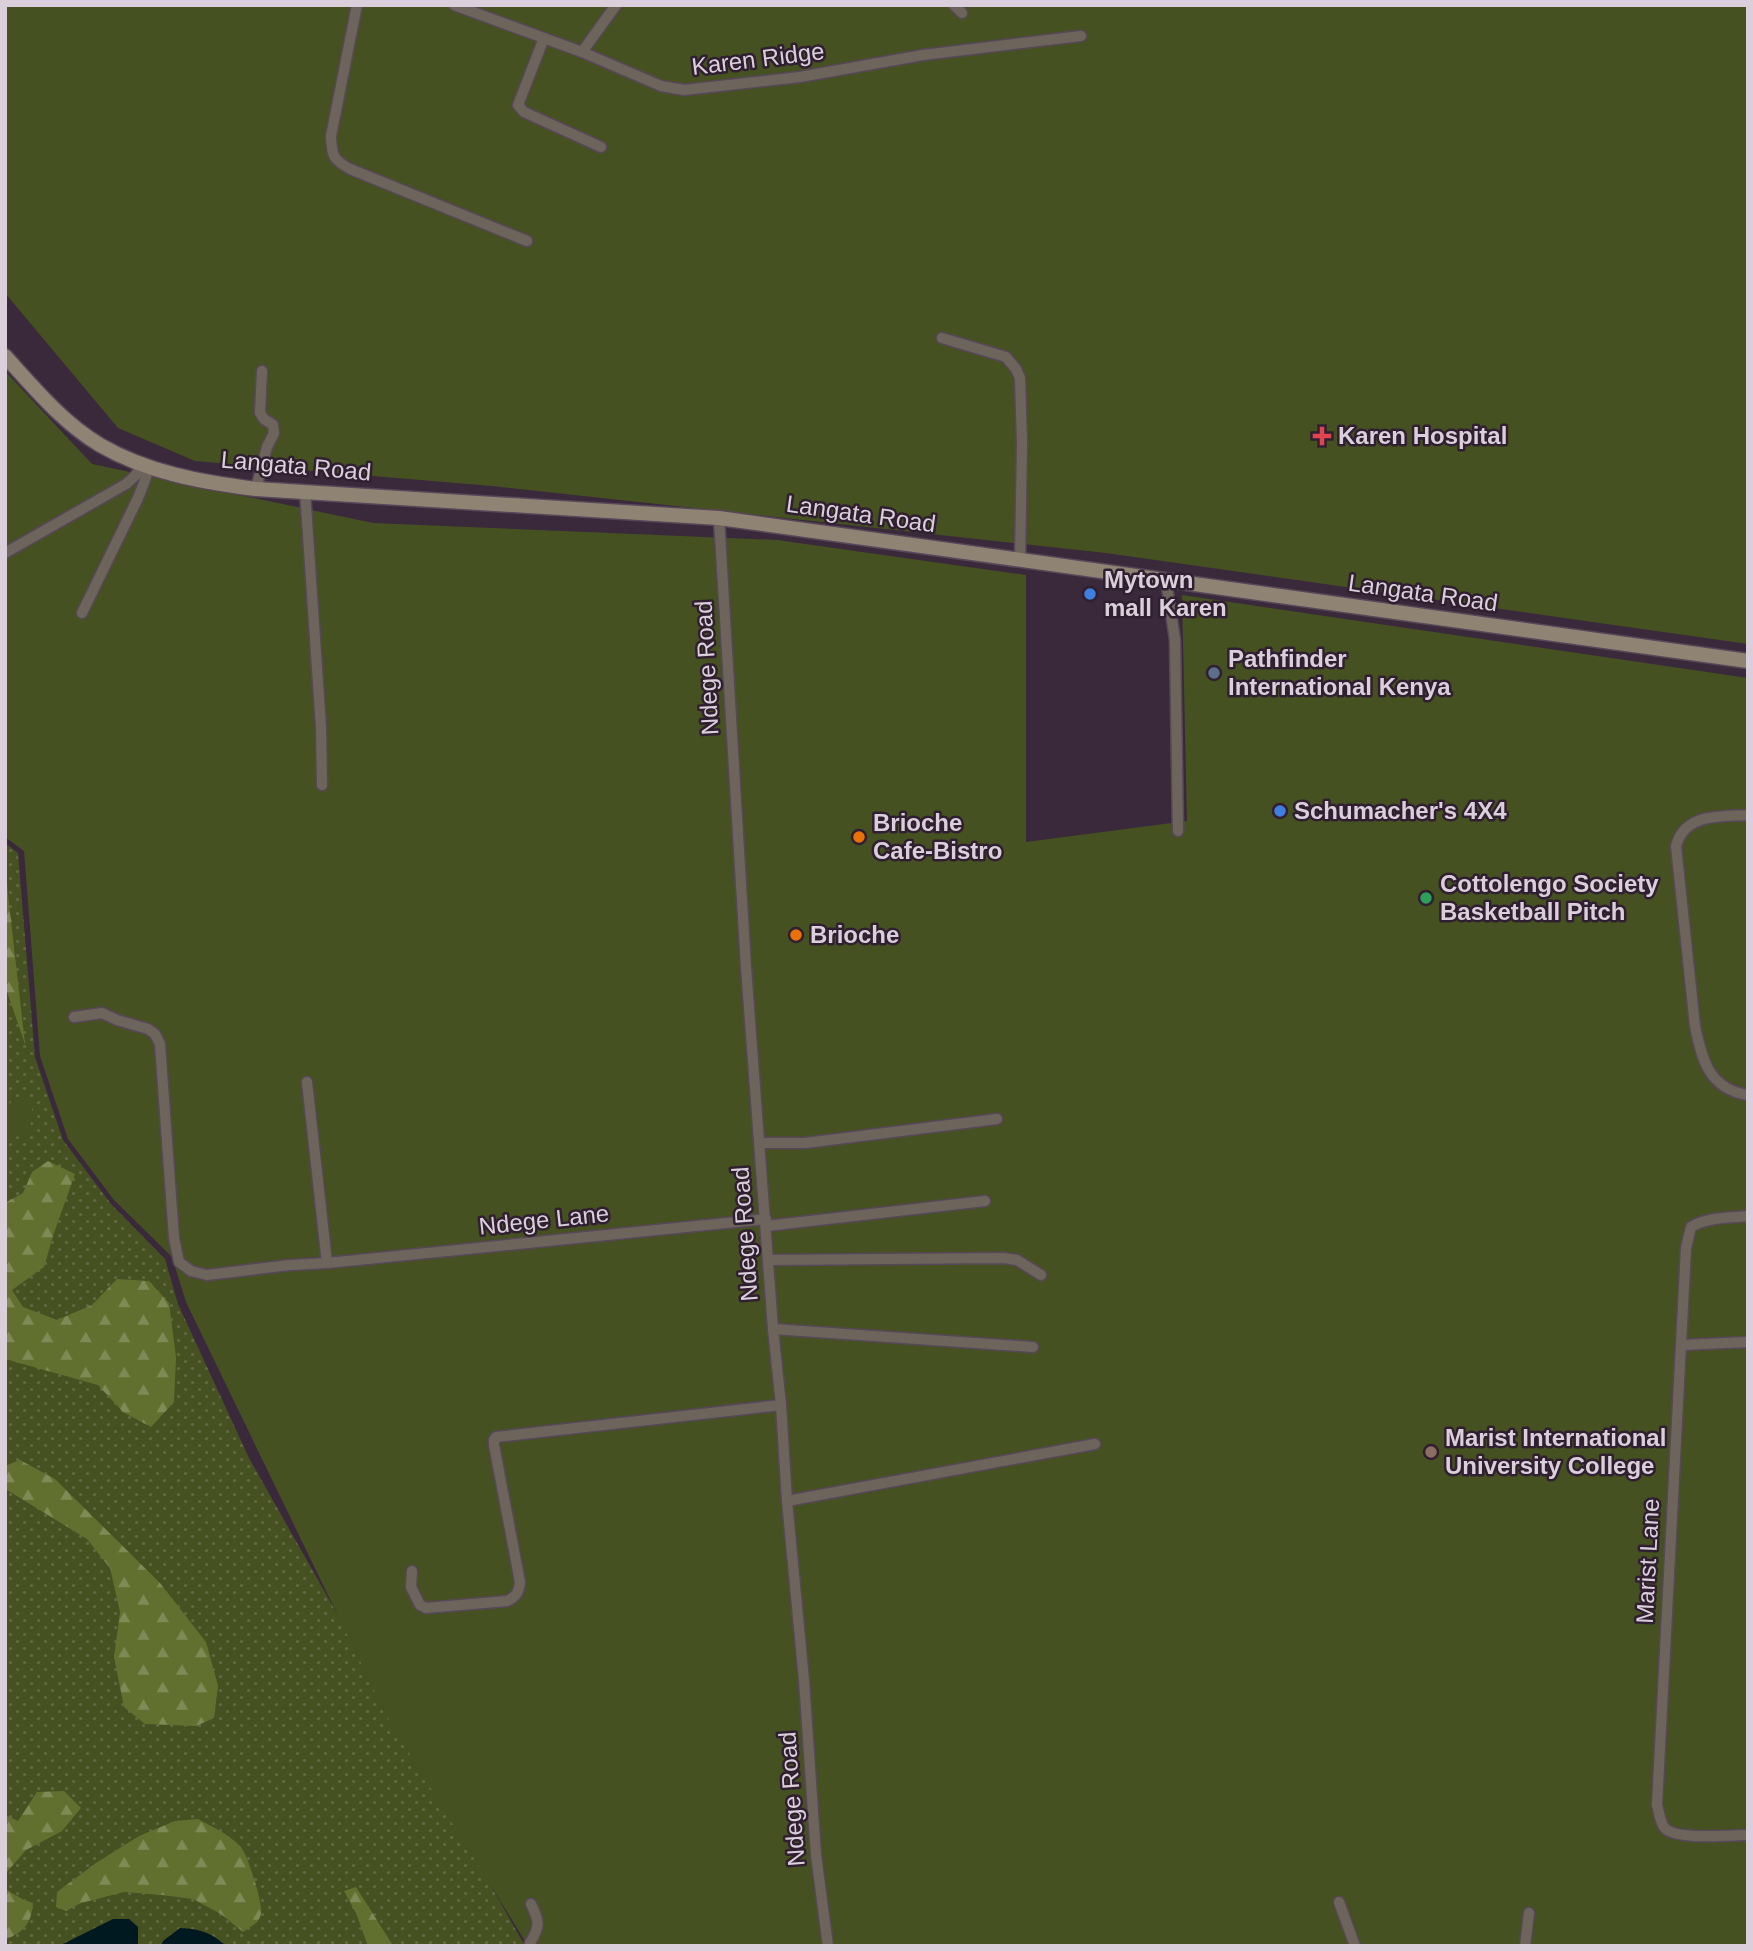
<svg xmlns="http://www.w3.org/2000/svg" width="1753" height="1951" viewBox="0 0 1753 1951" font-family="Helvetica,sans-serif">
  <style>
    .grass { fill: url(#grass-dots) }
    .forest { fill: url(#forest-firs) }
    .garden { fill: #465121 }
    .water { fill: #001820 }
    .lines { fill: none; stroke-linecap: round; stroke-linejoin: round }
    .minor-casing { stroke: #574758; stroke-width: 13 }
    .secondary-casing { stroke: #574758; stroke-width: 17 }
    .minor { stroke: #6d655c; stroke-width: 10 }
    .secondary { stroke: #8f8374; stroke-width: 14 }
    .health-dot { fill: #e0444e; stroke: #301f30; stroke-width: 2.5 }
    .shop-dot { fill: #3f7fe0; stroke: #301f30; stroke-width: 2.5 }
    .service-dot { fill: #5c6f8a; stroke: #301f30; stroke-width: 2.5 }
    .food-dot { fill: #e8710a; stroke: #301f30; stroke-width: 2.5 }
    .leisure-dot { fill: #2e9e5b; stroke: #301f30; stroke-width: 2.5 }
    .education-dot { fill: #8d6e63; stroke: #301f30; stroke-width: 2.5 }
    .labels { text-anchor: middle; stroke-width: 5; stroke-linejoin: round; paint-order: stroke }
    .street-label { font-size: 24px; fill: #dacfda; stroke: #301f30 }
    .poi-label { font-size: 24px; font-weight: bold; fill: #dacfda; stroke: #301f30; text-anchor: start }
  </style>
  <defs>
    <pattern id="grass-dots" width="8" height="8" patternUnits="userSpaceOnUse" patternTransform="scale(1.75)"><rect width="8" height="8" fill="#465121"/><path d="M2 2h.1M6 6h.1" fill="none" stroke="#606941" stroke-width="1.8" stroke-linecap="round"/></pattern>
    <pattern id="forest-firs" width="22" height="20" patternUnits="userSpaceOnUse" patternTransform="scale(1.75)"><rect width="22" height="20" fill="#62702f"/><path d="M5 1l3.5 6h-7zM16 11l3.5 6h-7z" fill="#7f8a56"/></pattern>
  </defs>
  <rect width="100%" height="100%" fill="#3a293b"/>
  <!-- grass -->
  <path class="grass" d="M5,843L18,853L35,1057L63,1140L111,1204L165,1259L178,1304L249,1458L525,1946H5Z"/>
  <!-- forest -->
  <g class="forest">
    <path d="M5,868L25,1044L5,986Z"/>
    <path d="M48,1161L75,1174L54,1233L44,1267L12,1290L23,1307L57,1320L92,1305L117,1279L149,1281L169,1303L176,1357L174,1402L151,1427L123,1412L98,1385L5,1359V1203L23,1193L32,1172Z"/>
    <path d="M20,1460L55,1479L160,1583L206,1642L218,1686L214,1718L196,1726L145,1724L124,1707L114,1657L120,1612L110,1568L87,1539L7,1490L5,1466Z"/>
    <path d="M64,1791L81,1808L62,1831L26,1850L7,1872V1890L22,1899L33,1903C31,1924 25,1931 5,1940V1815L18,1821L37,1792Z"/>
    <path d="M198,1819C213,1827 228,1834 240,1846C247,1852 263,1903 261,1913C260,1923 250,1927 243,1932L221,1914L193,1899L162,1895L124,1892L81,1903L66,1911L56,1907L57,1892L96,1863L139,1836L175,1821Z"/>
    <path d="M356,1887L392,1944L393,1946H368L356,1913L344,1891Z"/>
  </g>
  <!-- garden -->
  <g class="garden">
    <path d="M5,5H1748V644L1106,553L492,486L195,461L118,428L5,293Z"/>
    <path d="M5,371L92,464L373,523L777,540L1026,575V842L1187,821L1182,595L1748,678V1946H528L388,1719L186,1302L172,1257L114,1200L68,1139L40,1056L24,851L5,837Z"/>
    <path d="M14,1098L25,1100L32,1107C32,1121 32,1129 20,1137C0,1133 3,1111 14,1098Z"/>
  </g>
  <!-- water -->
  <g class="water">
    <path d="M113,1919H129L138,1927V1946H59Z"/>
    <path d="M180,1928C199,1929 211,1932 226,1946H161L163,1941Z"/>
  </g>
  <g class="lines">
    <defs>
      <g id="minor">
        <path d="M357,5L331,136C332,155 332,159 350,169L527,241"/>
        <path d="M454,5L582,52L661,86L684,90L800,77L923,55L1081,36"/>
        <path d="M954,5L962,13"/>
        <path d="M544,38L518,105L524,112L601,147"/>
        <path d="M582,52L616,5"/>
        <path d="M942,338L1006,357L1016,369L1020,378L1022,443L1020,560"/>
        <path d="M256,489L267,447L274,433L273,425L264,419L260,413L262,371"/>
        <path d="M305,491L321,727L322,785"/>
        <path d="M719,518L746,967L773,1329L781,1405L787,1501L804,1680L816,1855L828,1946"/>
        <path d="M5,553L126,484L136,475L142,464"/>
        <path d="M1166,580L1175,640L1178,831"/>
        <path d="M82,613L138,498L144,483L149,467"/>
        <path d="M1748,815C1719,817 1685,813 1676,846L1695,1026C1702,1060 1709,1089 1748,1095"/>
        <path d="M74,1017L102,1013L117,1020L148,1029L155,1034L160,1044L174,1238L179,1262L191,1271L207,1275L290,1265L327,1263L766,1219"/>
        <path d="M307,1082L327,1263"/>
        <path d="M760,1143H805L997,1119"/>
        <path d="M1748,1216C1729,1218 1707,1217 1691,1227L1686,1248L1657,1805C1659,1812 1660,1821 1664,1827C1673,1841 1731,1835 1748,1835"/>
        <path d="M766,1226L985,1201"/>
        <path d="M769,1260L1004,1258L1017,1260L1041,1275"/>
        <path d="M773,1329L1033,1347"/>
        <path d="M1681,1345L1748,1342"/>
        <path d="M787,1501L1095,1444"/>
        <path d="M412,1571L411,1587L420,1605L426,1608L507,1601C516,1597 519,1592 520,1582L494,1445V1440L496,1437L781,1405"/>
        <path d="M1339,1902L1355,1946"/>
        <path d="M531,1946L530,1943C540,1926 540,1922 531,1904"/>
        <path d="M1525,1946L1529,1913"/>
      </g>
      <path id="secondary" d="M5,356C34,388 63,423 100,445C148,473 202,482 256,489L719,518L1748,661"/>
    </defs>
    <!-- minor casing -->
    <use href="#minor" class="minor-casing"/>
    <!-- secondary casing -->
    <use href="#secondary" class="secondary-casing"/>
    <!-- minor -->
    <use href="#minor" class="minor"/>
    <!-- secondary -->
    <use href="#secondary" class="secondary"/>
  </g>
  <!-- markers -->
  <path class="health-dot" d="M1318.5 425.5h7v7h7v7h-7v7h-7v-7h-7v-7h7z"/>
  <g class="shop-dot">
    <circle cx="1090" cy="594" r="7"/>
    <circle cx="1280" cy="811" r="7"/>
  </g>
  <circle class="service-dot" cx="1214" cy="673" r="7"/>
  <g class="food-dot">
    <circle cx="859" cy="837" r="7"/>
    <circle cx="796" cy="935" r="7"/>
  </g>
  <circle class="leisure-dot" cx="1426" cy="898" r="7"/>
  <circle class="education-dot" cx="1431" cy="1452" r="7"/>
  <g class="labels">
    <!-- street labels -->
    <g class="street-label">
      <text transform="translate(758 59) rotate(-7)" y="8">Karen Ridge</text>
      <text transform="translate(296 466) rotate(5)" y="8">Langata Road</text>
      <text transform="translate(861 514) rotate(8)" y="8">Langata Road</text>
      <text transform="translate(1423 593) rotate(8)" y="8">Langata Road</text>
      <text transform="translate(707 668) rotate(-93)" y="8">Ndege Road</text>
      <text transform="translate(544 1220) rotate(-6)" y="8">Ndege Lane</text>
      <text transform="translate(745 1234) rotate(-94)" y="8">Ndege Road</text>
      <text transform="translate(1648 1561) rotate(-87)" y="8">Marist Lane</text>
      <text transform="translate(792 1799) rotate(-94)" y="8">Ndege Road</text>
    </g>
    <!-- poi labels -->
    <g class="poi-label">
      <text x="1338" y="444">Karen Hospital</text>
      <text x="1104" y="588">Mytown<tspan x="1104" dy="28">mall Karen</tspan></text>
      <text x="1228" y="667">Pathfinder<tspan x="1228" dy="28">International Kenya</tspan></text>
      <text x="1294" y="819">Schumacher's 4X4</text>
      <text x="873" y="831">Brioche<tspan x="873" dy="28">Cafe-Bistro</tspan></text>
      <text x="1440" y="892">Cottolengo Society<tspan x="1440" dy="28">Basketball Pitch</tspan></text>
      <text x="810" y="943">Brioche</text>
      <text x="1445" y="1446">Marist International<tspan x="1445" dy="28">University College</tspan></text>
    </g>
  </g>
  <!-- border -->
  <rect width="1753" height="1951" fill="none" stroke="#dacfda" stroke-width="14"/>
</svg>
